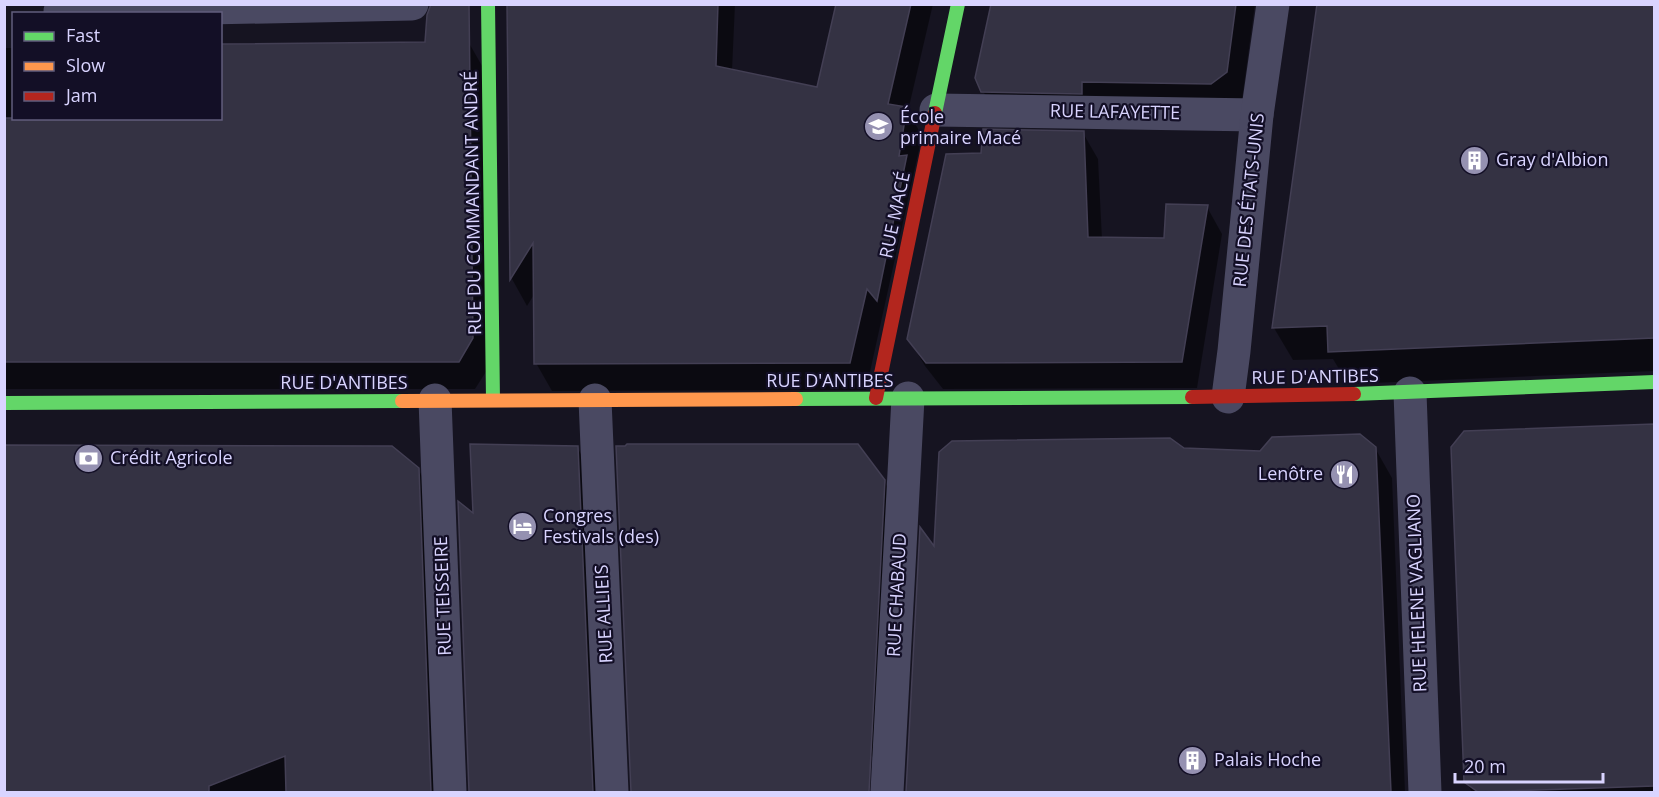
<svg xmlns="http://www.w3.org/2000/svg" width="1659" height="797" viewBox="0 0 1659 797" font-family="'Open Sans',sans-serif">
  <style>
    .shadow { fill: #0007 }
    .building { fill: #343243; stroke: #433f54; stroke-width: 1.5 }
    .lines { fill: none; stroke-linecap: round; stroke-linejoin: round }
    .street { stroke: #4a4962; stroke-width: 33 }
    .fast { stroke: #63d668; stroke-width: 14 }
    .slow { stroke: #ff974d; stroke-width: 14 }
    .jam { stroke: #b3261e; stroke-width: 14 }
    .labels { text-anchor: middle; stroke-width: 4.5; stroke-linejoin: round; paint-order: stroke }
    .street-label { font-size: 18px; fill: #d9d4ff; stroke: #130f26 }
    .poi-label { font-size: 18px; fill: #d9d4ff; stroke: #130f26; text-anchor: start }
  </style>
  <rect width="100%" height="100%" fill="#161421"/>
  <!-- shadow -->
  <g class="shadow">
    <path d="M623,4H735L732,71L818,89L837,4H933L908,111L922,136L866,390L552,391L536,363L535,293L527,306L512,279L509,43Z"/>
    <path d="M993,4H1255L1242,100L999,119L983,91Z"/>
    <path d="M1319,4H1654V371L1348,384L1333,359L1293,360L1274,328Z"/>
    <path d="M469,43L485,71L489,367L475,389H4V48H14V118H220Z"/>
    <path d="M1083,133L1098,159L1102,239H1165L1207,207L1222,234L1197,388L943,389L925,366L909,339L983,154Z"/>
    <path d="M1654,426V792H1472L1466,781L1465,432Z"/>
    <path d="M4,446L418,469L435,499L446,792H4Z"/>
    <path d="M577,447L594,477L608,792H470L475,517Z"/>
    <path d="M1375,448L1392,478L1405,792H913L908,783L936,550L1184,450L1261,452Z"/>
    <path d="M884,481L901,511L887,773L869,753L867,792H632Z"/>
  </g>
  <!-- building -->
  <g class="building">
    <path d="M431,4H469L473,338L459,362H4V118H220V44L425,42L427,15Z"/>
    <path d="M507,4H718L716,66L817,87L836,4H911L888,104L907,107L899,156L907,155L877,301L867,289L850,363L534,364L533,243L510,280Z"/>
    <path d="M991,4H1236L1227,72L1211,84L1082,82V94L981,92L975,78Z"/>
    <path d="M1317,4H1654V338L1328,352L1327,326L1272,328Z"/>
    <path d="M983,129L1084,131L1088,237L1164,238L1166,204L1208,205L1182,362L926,363L907,339L946,154L981,153Z"/>
    <path d="M1654,424V786L1478,792L1464,782L1451,447L1464,431Z"/>
    <path d="M1360,434L1376,447L1391,792H906L920,527L934,546L939,452L952,441L1170,438L1184,448L1260,451L1272,437Z"/>
    <path d="M470,444L578,446L593,792H469L458,501L473,513Z"/>
    <path d="M627,444H858L885,480L869,792H631L616,446H625Z"/>
    <path d="M4,445L392,446L419,468L431,792H286L285,756L209,786V792H4Z"/>
  </g>
  <g class="lines">
    <!-- street -->
    <g class="street">
      <path d="M60,11L412,4"/>
      <path d="M936,110L1257,115"/>
      <path d="M1410,393L1425,792"/>
      <path d="M1228,397L1234,351L1257,115L1273,4"/>
      <path d="M435,400L450,792"/>
      <path d="M595,400L612,792"/>
      <path d="M887,792L908,398"/>
    </g>
    <!-- fast -->
    <g class="fast">
      <path d="M488,4L493,400"/>
      <path d="M935,113L958,4"/>
      <path d="M1354,394L1654,382"/>
      <path d="M796,399L1192,397"/>
      <path d="M4,403L402,401"/>
    </g>
    <!-- slow -->
    <path class="slow" d="M402,401L796,399"/>
    <!-- jam -->
    <g class="jam">
      <path d="M1192,397L1354,394"/>
      <path d="M876,398L935,113"/>
    </g>
  </g>
  <!-- icons -->
  <defs>
    <symbol id="school-disc" viewBox="-11 -11 22 22"><circle r="9.5" fill="#9591b1" stroke="#130f26"/><path d="M0-5L7-2L0 1L-7-2ZM-4 1L0 2.5L4 1V4Q0 6-4 4Z" fill="#fff"/></symbol>
    <symbol id="building-disc" viewBox="-11 -11 22 22"><circle r="9.5" fill="#9591b1" stroke="#130f26"/><path d="M-4-6H4V6H1V3H-1V6H-4ZM-2.5-4.3h1.7v1.8h-1.7ZM.8-4.3h1.7v1.8H.8ZM-2.5-1h1.7V.8h-1.7ZM.8-1h1.7V.8H.8Z" fill="#fff"/></symbol>
    <symbol id="bank-disc" viewBox="-11 -11 22 22"><circle r="9.5" fill="#9591b1" stroke="#130f26"/><path d="M-6-4H6V4H-6ZM0-2.3a2.3 2.3 0 1 0 0 4.6a2.3 2.3 0 1 0 0-4.6Z" fill="#fff"/></symbol>
    <symbol id="restaurant-disc" viewBox="-11 -11 22 22"><circle r="9.5" fill="#9591b1" stroke="#130f26"/><path d="M-5-6h1v4h1v-4h1v4h1v-4h1v5L-1.5 .5V6h-2V.5L-5-1ZM5-6V6H3V1.5H1.5Q1.5-4 5-6Z" fill="#fff"/></symbol>
    <symbol id="hotel-disc" viewBox="-11 -11 22 22"><circle r="9.5" fill="#9591b1" stroke="#130f26"/><path d="M-6-4.5h1.5V1H6V5H4.5V3h-9V5H-6ZM-4 0a1.8 1.8 0 1 1 3.6 0ZM.5 0V-2.5h3Q6-2.5 6 0Z" fill="#fff"/></symbol>
  </defs>
  <g fill-rule="evenodd">
    <use href="#school-disc" x="862" y="110" width="33" height="33"/>
    <use href="#building-disc" x="1458" y="144" width="33" height="33"/>
    <use href="#bank-disc" x="72" y="442" width="33" height="33"/>
    <use href="#restaurant-disc" x="1328" y="458" width="33" height="33"/>
    <use href="#hotel-disc" x="506" y="510" width="33" height="33"/>
    <use href="#building-disc" x="1176" y="744" width="33" height="33"/>
  </g>
  <g class="labels">
    <!-- street labels -->
    <g class="street-label">
      <text transform="translate(1115 112) rotate(1)" y="6">RUE LAFAYETTE</text>
      <text transform="translate(1249 200) rotate(-84)" y="6">RUE DES ÉTATS-UNIS</text>
      <text transform="translate(473 203) rotate(-91)" y="6">RUE DU COMMANDANT ANDRÉ</text>
      <text transform="translate(895 215) rotate(-78)" y="6">RUE MACÉ</text>
      <text transform="translate(1315 377) rotate(-1)" y="6">RUE D'ANTIBES</text>
      <text x="830" y="387">RUE D'ANTIBES</text>
      <text x="344" y="389">RUE D'ANTIBES</text>
      <text transform="translate(1417 593) rotate(-92)" y="6">RUE HELENE VAGLIANO</text>
      <text transform="translate(897 595) rotate(-87)" y="6">RUE CHABAUD</text>
      <text transform="translate(443 596) rotate(-92)" y="6">RUE TEISSEIRE</text>
      <text transform="translate(604 614) rotate(-93)" y="6">RUE ALLIEIS</text>
    </g>
    <!-- poi labels -->
    <g class="poi-label">
      <text x="900" y="123">École<tspan x="900" dy="21">primaire Macé</tspan></text>
      <text x="1496" y="166">Gray d'Albion</text>
      <text x="110" y="464">Crédit Agricole</text>
      <text x="1323" y="480" text-anchor="end">Lenôtre</text>
      <text x="543" y="522">Congres<tspan x="543" dy="21">Festivals (des)</tspan></text>
      <text x="1214" y="766">Palais Hoche</text>
    </g>
  </g>
  <!-- border -->
  <rect width="1659" height="797" fill="none" stroke="#d9d4ff" stroke-width="12"/>
  <!-- legend -->
  <rect x="12" y="12" width="210" height="108" fill="#130f26" stroke="#625e7d" stroke-width="1.5"/>
  <rect x="24" y="32" width="30" height="9" fill="#63d668" stroke="#625e7d" stroke-width="1.5"/>
  <text x="66" y="42" font-size="18" fill="#d9d4ff">Fast</text>
  <rect x="24" y="62" width="30" height="9" fill="#ff974d" stroke="#625e7d" stroke-width="1.5"/>
  <text x="66" y="72" font-size="18" fill="#d9d4ff">Slow</text>
  <rect x="24" y="92" width="30" height="9" fill="#b3261e" stroke="#625e7d" stroke-width="1.5"/>
  <text x="66" y="102" font-size="18" fill="#d9d4ff">Jam</text>
  <!-- scale -->
  <path d="M1455 773v9h148v-9" fill="none" stroke="#d9d4ff" stroke-width="3"/>
  <text x="1464" y="773" font-size="18" fill="#d9d4ff" stroke="#130f26" stroke-width="4.5" paint-order="stroke">20 m</text>
</svg>
